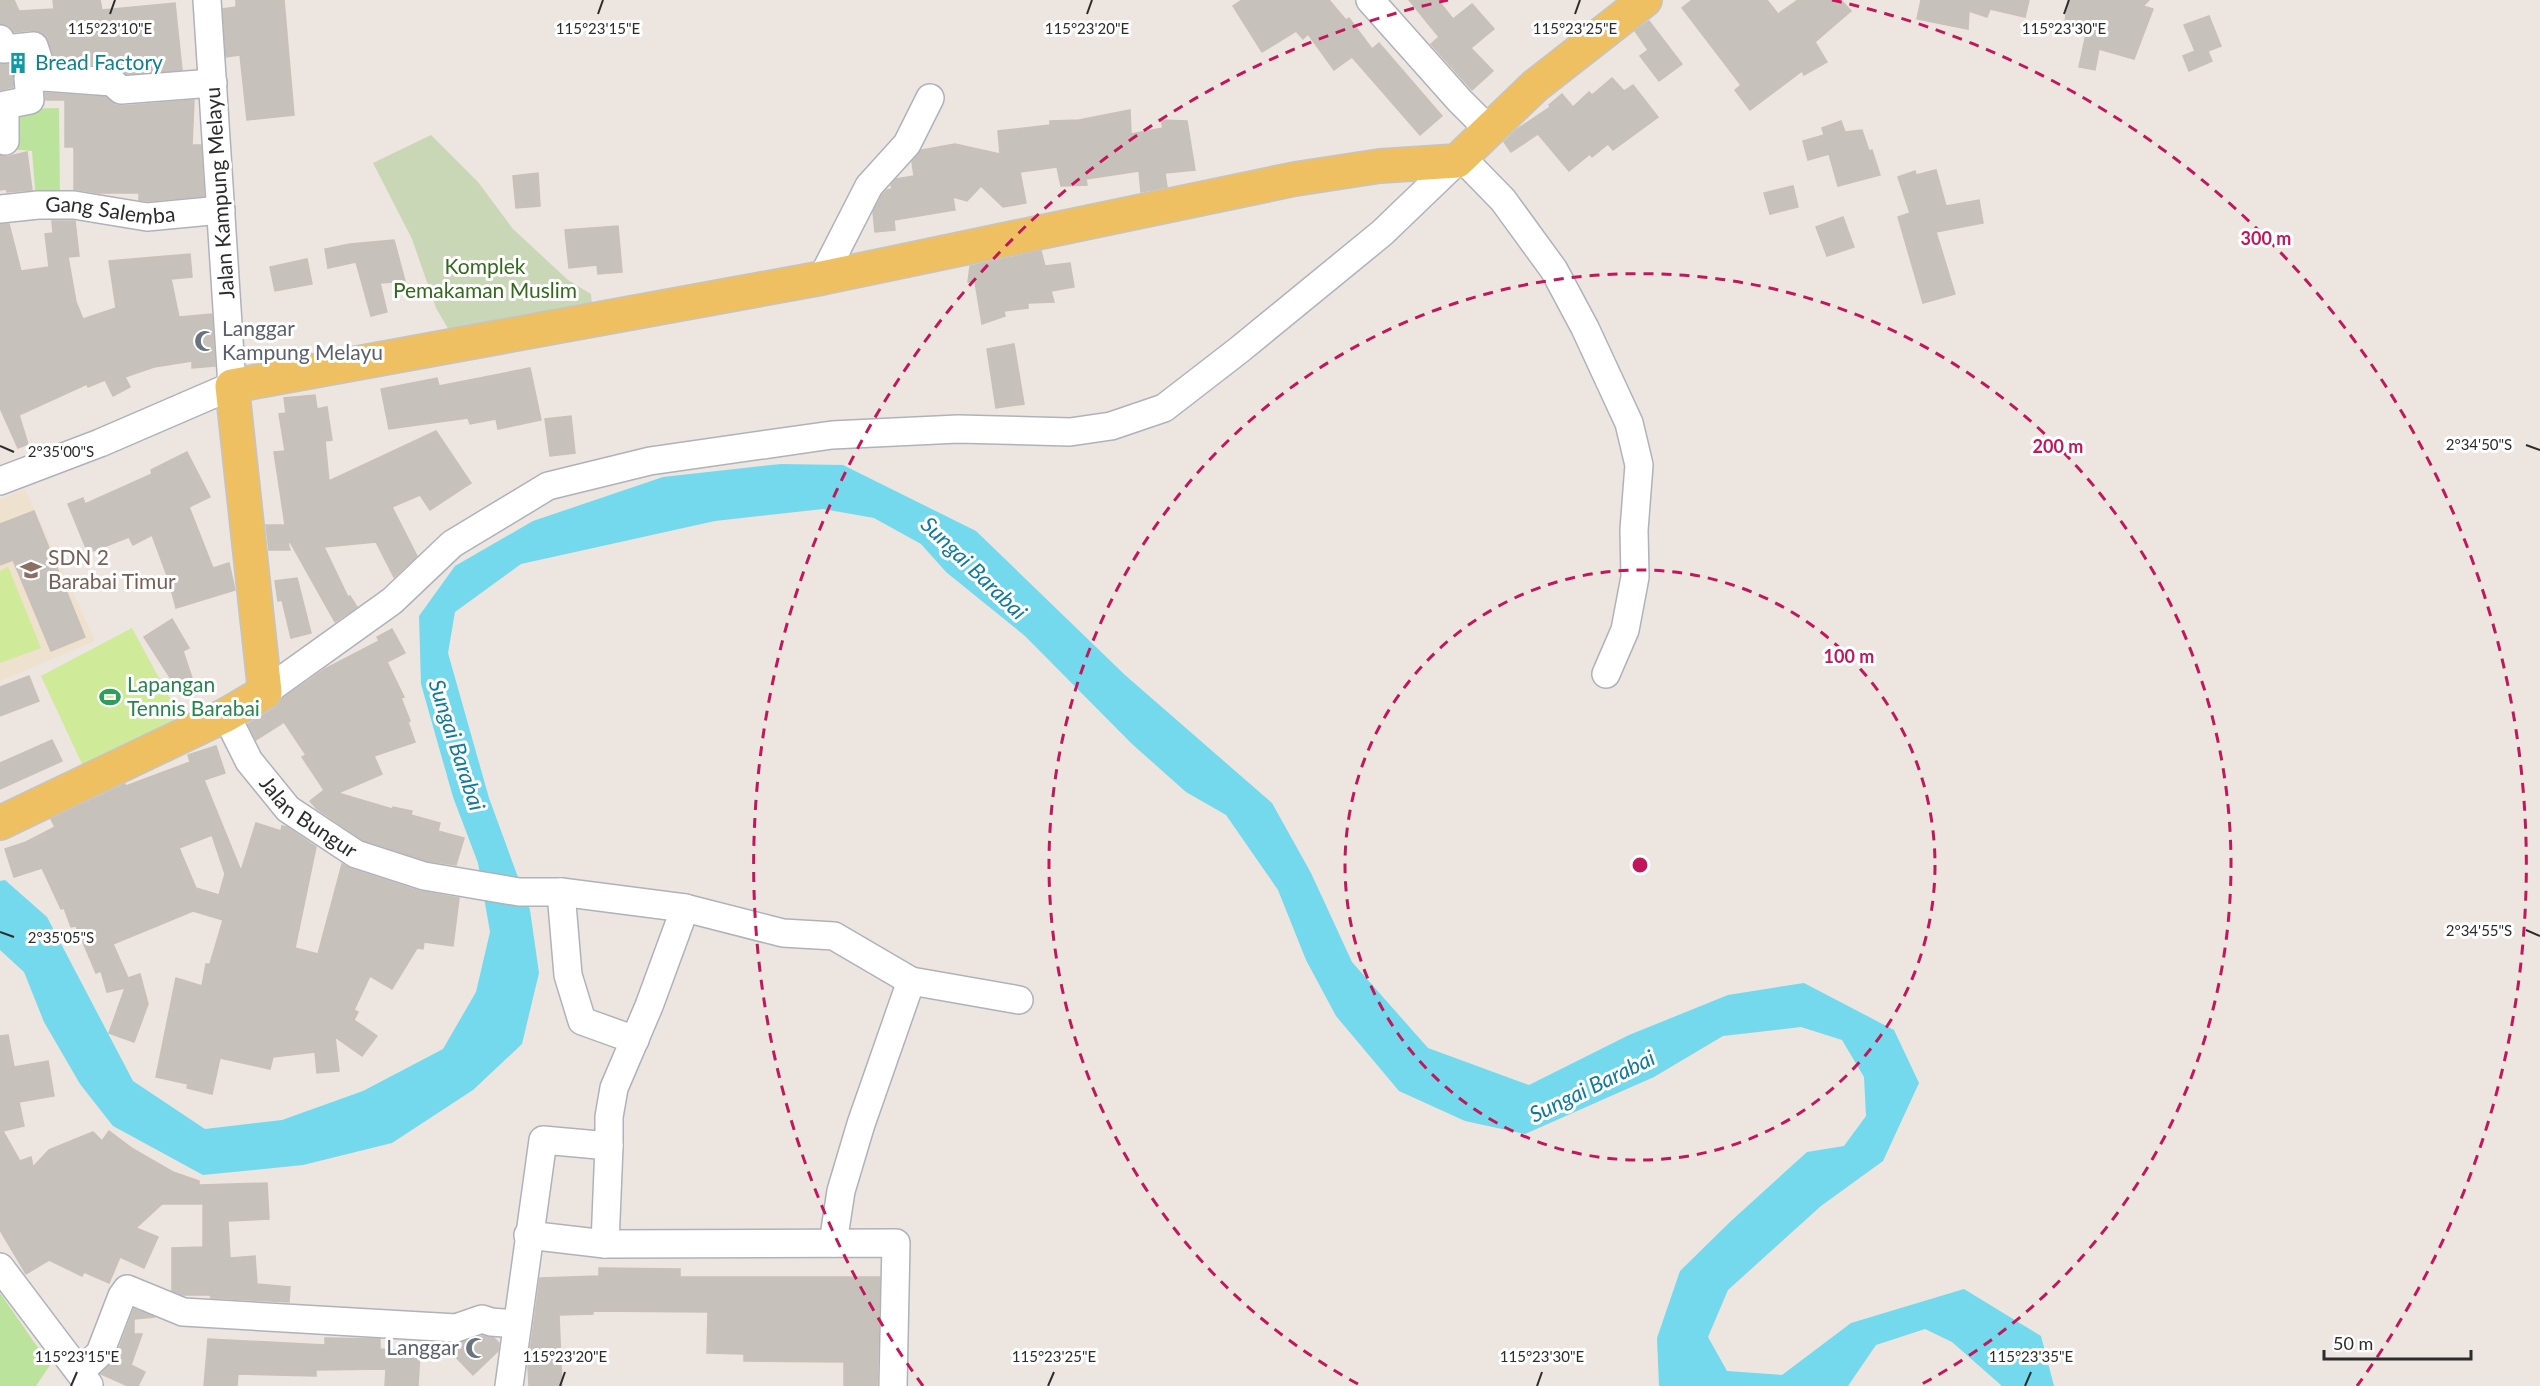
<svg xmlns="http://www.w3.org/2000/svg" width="2540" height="1386" viewBox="0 0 2540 1386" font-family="Lato,sans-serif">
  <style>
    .education { fill: #eee1ce }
    .green { fill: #bbe39c }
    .cemetery { fill: #c9d7b6 }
    .pitch { fill: #cfea98 }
    .water { fill: #74d9ed }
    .building { fill: #c6c1ba; stroke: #c9c1b8; stroke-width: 1.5; fill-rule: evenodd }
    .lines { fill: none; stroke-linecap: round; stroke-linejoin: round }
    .minor-casing { stroke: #afb2bc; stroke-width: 30 }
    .major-casing { stroke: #c4c4c4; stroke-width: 36 }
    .minor { stroke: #fff; stroke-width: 27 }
    .major { stroke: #efc062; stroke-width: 33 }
    .ticks { fill: none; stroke: #2c2c2c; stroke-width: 2 }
    .ring { fill: none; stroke: #c2185b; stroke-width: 3; stroke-dasharray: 10 8 }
    .labels { text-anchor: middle; stroke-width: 6; stroke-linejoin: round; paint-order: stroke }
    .culture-label { font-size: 21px; fill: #0d838f; stroke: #fff; text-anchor: start }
    .street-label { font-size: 21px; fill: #2c2c2c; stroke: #fff }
    .park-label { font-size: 21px; fill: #33691c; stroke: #fff }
    .worship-label { font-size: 21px; fill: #5b616d; stroke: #fff; text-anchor: start }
    .education-label { font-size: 21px; fill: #785e54; stroke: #fff; text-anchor: start }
    .leisure-label { font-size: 21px; fill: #27864d; stroke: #fff; text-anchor: start }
    .water-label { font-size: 22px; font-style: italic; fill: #0f7a9c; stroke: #fff }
    .ticks-label { font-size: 15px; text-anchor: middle; fill: #2c2c2c; stroke: #fff; stroke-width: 6; stroke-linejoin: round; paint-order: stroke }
    .centre { fill: #c2185b; stroke: #fff; stroke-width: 3 }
    .ring-label { font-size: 18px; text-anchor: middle; font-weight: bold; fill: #c2185b; stroke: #fff; stroke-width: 6; stroke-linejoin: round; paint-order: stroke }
  </style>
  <rect width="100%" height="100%" fill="#ede5df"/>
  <!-- education -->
  <path class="education" d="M25,489L95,641L0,681V499Z"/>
  <!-- green -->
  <g class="green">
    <path d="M59,108L60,201H36L32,151L10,149L11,109Z"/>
    <path d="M0,1293L50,1365L36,1386H0Z"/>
  </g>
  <!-- cemetery -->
  <path class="cemetery" d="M431,135L478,182L513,229L568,280L591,294L593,316L456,342L436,308L412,239L373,163Z"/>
  <!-- pitch -->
  <g class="pitch">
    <path d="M8,567L41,648L0,663V571Z"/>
    <path d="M132,628L180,717L83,766L41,676Z"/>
  </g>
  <!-- water -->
  <path class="water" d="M781,464L843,465L976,531L1125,675L1272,803L1311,873L1352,962L1428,1048L1529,1085L1629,1035L1728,995L1804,983L1894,1030L1919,1083L1883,1161L1821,1206L1728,1290L1708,1337L1727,1371L1782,1375L1851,1323L1964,1289L2041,1336L2054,1386H2002L1952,1342L1925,1329L1876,1345L1848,1386H1659L1657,1338L1680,1271L1730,1222L1807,1152L1844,1146L1866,1116L1864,1077L1842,1040L1801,1027L1723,1036L1654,1077L1525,1134L1465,1121L1399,1091L1336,1016L1306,960L1278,890L1226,815L1186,792L1132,744L1025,636L946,572L921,544L874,518L823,509L715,521L521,564L455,612L448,653L489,798L530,910L539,973L522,1044L473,1090L392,1143L303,1165L203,1175L113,1126L80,1084L44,1022L24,972L0,950V881L5,880L47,917L133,1081L205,1129L282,1120L363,1091L443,1049L476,992L490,932L478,863L453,797L421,684L419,616L455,566L533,521L663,477Z"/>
  <!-- building -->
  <g class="building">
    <path d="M0,0H14L19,11L54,9L53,0H100L102,10L175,3L182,70L126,74L113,66L56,62L45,35L33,30L14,32L9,26L0,24Z"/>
    <path d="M236,0H284L294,115L247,120L240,55L226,57L223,9L236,7Z"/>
    <path d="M1242,0H1329L1346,20L1349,18L1372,49L1379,43L1442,116L1420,135L1352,57L1334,70L1308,34L1303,39L1296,31L1262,52L1233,6Z"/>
    <path d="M1409,0H1438L1453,19L1472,4L1494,29L1471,48L1493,71L1472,90L1431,44L1439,37Z"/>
    <path d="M1692,0H1767L1778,14L1798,0H1841L1851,11L1815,42L1827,62L1804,75L1802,71L1750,110L1735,90L1741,85L1682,8Z"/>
    <path d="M1921,0H2029L2025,17L1990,9L1987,17L1969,11L1968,29L1917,19Z"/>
    <path d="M2068,0H2149L2143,6L2153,9L2134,59L2099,49L2095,70L2079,67L2088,25L2065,22Z"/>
    <path d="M2209,16L2221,46L2208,51L2212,61L2189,71L2183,56L2195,51L2184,25Z"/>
    <path d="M1649,21L1682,64L1659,81L1640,56L1648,50L1635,31Z"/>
    <path d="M23,63L14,72L13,87L0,90V64Z"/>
    <path d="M1612,78L1624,91L1633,85L1658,117L1613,150L1608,144L1592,157L1590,154L1569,171L1538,134L1511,152L1504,142L1516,130L1550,107L1549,105L1562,94L1573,107L1589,92L1592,95Z"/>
    <path d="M45,93L106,97L116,105L122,106L194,100L192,145H201L204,196L148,201L139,200V193H98L74,189V147H65V100H46Z"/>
    <path d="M1130,110L1131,134L1163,128L1161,120L1187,121L1195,170L1165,173L1167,187L1141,192L1139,171L1086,179L1087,185L1061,186L1057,167L1020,172L1026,203L1003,207L981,186L967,201L953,197L955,210L894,220L895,230L875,232L873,212L882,195L887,190L892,189L891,185L896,179L914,176L912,162L922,150L955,144L1000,154L998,131L1050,125V121L1079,120Z"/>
    <path d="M1841,121L1845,132L1862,130L1869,151L1872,150L1880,175L1838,186L1829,154L1808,160L1803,141L1824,135L1822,128Z"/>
    <path d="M27,152L32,190L7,192L6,189L0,190V155L6,157Z"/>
    <path d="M1936,170L1946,206L1979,200L1983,223L1936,232L1955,294L1923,303L1898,217L1910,213L1898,177L1915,171L1916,175Z"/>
    <path d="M538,173L540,206L516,208L513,176Z"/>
    <path d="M1793,186L1798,207L1770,214L1764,193Z"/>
    <path d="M1843,217L1854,247L1827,256L1816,227Z"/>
    <path d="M52,221H75L79,256L68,257L76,302L83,319L116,308L109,261L190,254L192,277L171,279L179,317L212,314L215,366L192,368V361L154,367L125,377L130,387L113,396L105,380L88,387L87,384L19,415L28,444L18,448L0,408V224H9L21,271L49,267L45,234L53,233Z"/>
    <path d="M618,226L622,272L598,274L597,265L569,268L565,230Z"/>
    <path d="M394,240L405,281L380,283L387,312L371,316L356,262L328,268L325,249L350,244Z"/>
    <path d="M1041,251L1045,266L1070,263L1074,287L1051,291L1054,302L1028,303V308L1004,311L1005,316L982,324L975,282H968L970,266Z"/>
    <path d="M307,259L312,284L275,291L270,267Z"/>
    <path d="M1014,344L1024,404L996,408L987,349Z"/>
    <path d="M530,368L541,420L498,429L496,419L470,424L468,418L389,429L381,389L437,378L439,386Z"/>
    <path d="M315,395L317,409L327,407L332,440L325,441L329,481L436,431L471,483L430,510L420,495L392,507L417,556L394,577L376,542L324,547L348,597L350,596L357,607L335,622L290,542L288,543L290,550H269L266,525H285L274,452L285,451L279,414L286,413L284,398Z"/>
    <path d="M571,416L575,453L550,456L545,419Z"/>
    <path d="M187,452L210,497L189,507L213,568L229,563L235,590L176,608L169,581L152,535L133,545L129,537L88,553L68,504L83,498L85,504L152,474L151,470Z"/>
    <path d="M34,511L85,637L51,651L13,560L0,565V524Z"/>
    <path d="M297,578L311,633L291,638L282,600L278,601L275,581Z"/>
    <path d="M172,619L189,648L183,651L193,681L178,690L144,637Z"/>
    <path d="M392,629L405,653L387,662L404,697L401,698L410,721L408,722L415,742L374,756L382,774L338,793L392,809L393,807L412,811L411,815L440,823L438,831L464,838L456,865L428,861L363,840L317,809L310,801L324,790L302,757L306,755L284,722L256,740L248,724L275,708L282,699L325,669L379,641L377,637Z"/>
    <path d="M29,676L39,701L0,716V687Z"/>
    <path d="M52,740L62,761L0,789V763Z"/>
    <path d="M216,746L225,773L204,780L241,871L256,823L281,831L282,826L287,827L316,847L295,948L318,954L342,864L351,869L419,891L459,898L453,946L424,942L423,949L417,948L392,989L370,976L354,1010L358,1012L354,1020L377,1036L362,1056L335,1037L339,1071L317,1073L315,1052L273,1057L270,1069L220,1058L212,1094L187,1088L188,1084L156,1077L176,978L202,986L206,964H210L223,920L193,911L113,944L128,978L140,974L148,1004L134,1042L109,1033L125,988L107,992L101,971L96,973L76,926L71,927L64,908L61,909L42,868L14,877L5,849L26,842L55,827L51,819L125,784L126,786L190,762L188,755ZM212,835L225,874L219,895L196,888L179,848Z"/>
    <path d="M8,1035L14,1067L48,1061L54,1096L19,1102L24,1126L3,1131L20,1161L31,1157L33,1167L49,1150L93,1132L102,1141L109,1131L133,1149L173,1172L199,1181V1185L267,1183L269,1219L228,1221L230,1258L255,1256L257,1284L290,1287L289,1302L211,1298L210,1295H183L172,1291V1248L203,1247V1204H162L136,1228L158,1237L144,1268L120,1257L109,1283L84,1272L82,1276L49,1260L26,1274L0,1230V1036Z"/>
    <path d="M599,1268L680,1269V1277H880L877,1386H844V1362L744,1361V1354L707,1353L708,1312L593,1311V1314L559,1315L562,1386H529L528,1366L540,1278L599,1276Z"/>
    <path d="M134,1309L155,1317L134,1319V1334H142L131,1365L145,1372L138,1386H128L101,1374L115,1359Z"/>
    <path d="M482,1336L494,1338L499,1343L498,1351L473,1375L449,1350L455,1344Z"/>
    <path d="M325,1338L380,1339V1349L420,1352L418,1386H385L386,1369L316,1370V1376L238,1374L237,1386H204L208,1339L325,1345Z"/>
  </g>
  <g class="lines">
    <defs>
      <g id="minor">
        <path d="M1370,0L1460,101L1489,130"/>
        <path d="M0,39L4,49L34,46L44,77L112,82L121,90L213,83"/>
        <path d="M5,141V105L30,100L28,78L44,77"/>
        <path d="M1461,157L1503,200L1554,270L1585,328L1629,423L1639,465L1634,530L1635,577L1625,630L1606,674"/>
        <path id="s1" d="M0,209L38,205H74L147,217L221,210"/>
        <path d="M822,278L869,186L907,144L930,98"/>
        <path d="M0,481L100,443L232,386L207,0"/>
        <path d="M265,692L392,601L452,544L548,486L650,461L832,435L958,429L1070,432L1111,426L1164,408L1239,350L1382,233L1457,161"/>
        <path id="s2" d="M226,715L249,761L288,809L356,854L424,876L519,892H561L685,908L649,1006L614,1088L609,1117V1146L543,1140L509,1386"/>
        <path d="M561,892L568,975L582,1021L635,1040"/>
        <path d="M685,908L783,933L834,936L911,981L1019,1000"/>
        <path d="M528,1235L605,1244L609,1146"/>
        <path d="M833,1243L841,1191L861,1124L911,981"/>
        <path d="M605,1244L896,1243L893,1386"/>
        <path d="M0,1267L89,1385"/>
        <path d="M80,1372L100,1353L122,1296L127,1289L183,1312L456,1328L482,1319L491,1322L517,1324"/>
      </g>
      <path id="major" d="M0,823L226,715L265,692L232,386L822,278L1295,179L1380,166L1457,161L1535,86L1645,0"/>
    </defs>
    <!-- minor casing -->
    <use href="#minor" class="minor-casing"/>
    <!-- major casing -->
    <use href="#major" class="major-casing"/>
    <!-- minor -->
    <use href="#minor" class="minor"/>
    <!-- major -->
    <use href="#major" class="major"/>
  </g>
  <!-- ticks -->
  <path class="ticks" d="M110,14L115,0M598,14L603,0M1087,14L1092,0M1575,14L1580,0M2064,14L2069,0M2526,445L2540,450M0,446L14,452M2526,930L2540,936M0,932L14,937M71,1386L77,1372M560,1386L565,1372M1048,1386L1054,1372M1537,1386L1542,1372M2025,1386L2031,1372"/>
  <!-- distance rings -->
  <g class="ring">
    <circle cx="1640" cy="865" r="295"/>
    <path d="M1358 1384A591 591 0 1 1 1922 1384"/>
    <path d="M923 1386A886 886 0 0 1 1448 0M1832 0A886 886 0 0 1 2357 1386"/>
  </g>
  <!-- icons -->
  <defs>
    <symbol id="building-bare" viewBox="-9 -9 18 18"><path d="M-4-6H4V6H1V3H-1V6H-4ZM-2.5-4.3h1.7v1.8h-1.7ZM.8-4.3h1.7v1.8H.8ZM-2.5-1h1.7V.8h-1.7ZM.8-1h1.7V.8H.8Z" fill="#0f9aa8" stroke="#fff" stroke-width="2.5" paint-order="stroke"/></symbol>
    <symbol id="mosque-bare" viewBox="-9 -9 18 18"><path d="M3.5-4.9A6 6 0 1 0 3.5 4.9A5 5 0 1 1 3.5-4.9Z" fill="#6b7280" stroke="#fff" stroke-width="2.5" paint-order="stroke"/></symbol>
    <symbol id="school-bare" viewBox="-9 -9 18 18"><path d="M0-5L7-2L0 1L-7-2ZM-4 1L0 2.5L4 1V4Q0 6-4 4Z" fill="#8d6e63" stroke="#fff" stroke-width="2.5" paint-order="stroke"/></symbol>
    <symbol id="stadium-bare" viewBox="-9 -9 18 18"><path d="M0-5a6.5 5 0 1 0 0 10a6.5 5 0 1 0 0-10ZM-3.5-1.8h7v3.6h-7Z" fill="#2e9e5b" stroke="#fff" stroke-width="2.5" paint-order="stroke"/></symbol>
  </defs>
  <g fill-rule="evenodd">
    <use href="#building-bare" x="3" y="48" width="30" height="30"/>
    <use href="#mosque-bare" x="190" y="326" width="30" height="30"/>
    <use href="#school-bare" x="16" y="555" width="30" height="30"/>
    <use href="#stadium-bare" x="95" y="682" width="30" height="30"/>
    <use href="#mosque-bare" x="461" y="1333" width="30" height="30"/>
  </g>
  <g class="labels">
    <!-- culture labels -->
    <g class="culture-label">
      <text x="35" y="70">Bread Factory</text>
    </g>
    <!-- street labels -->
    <g class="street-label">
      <text transform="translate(220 193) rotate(-94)" y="7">Jalan Kampung Melayu</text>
      <text dy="7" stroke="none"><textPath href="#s1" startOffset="111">Gang Salemba</textPath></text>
      <text dy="7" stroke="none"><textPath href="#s2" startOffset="134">Jalan Bungur</textPath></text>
    </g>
    <!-- park labels -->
    <g class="park-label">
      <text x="485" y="274">Komplek<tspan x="485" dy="24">Pemakaman Muslim</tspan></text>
    </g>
    <!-- worship labels -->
    <g class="worship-label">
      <text x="222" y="336">Langgar<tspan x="222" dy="24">Kampung Melayu</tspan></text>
      <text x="459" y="1355" text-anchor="end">Langgar</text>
    </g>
    <!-- education labels -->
    <g class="education-label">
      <text x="48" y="565">SDN 2<tspan x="48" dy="24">Barabai Timur</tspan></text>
    </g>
    <!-- leisure labels -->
    <g class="leisure-label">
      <text x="127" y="692">Lapangan<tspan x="127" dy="24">Tennis Barabai</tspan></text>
    </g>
    <!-- water labels -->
    <g class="water-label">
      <text transform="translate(974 568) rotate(44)" y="8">Sungai Barabai</text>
      <text transform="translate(457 745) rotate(72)" y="8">Sungai Barabai</text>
      <text transform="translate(1592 1086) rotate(-26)" y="8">Sungai Barabai</text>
    </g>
  </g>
  <g class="ticks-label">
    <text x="110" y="34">115°23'10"E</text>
    <text x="598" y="34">115°23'15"E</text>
    <text x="1087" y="34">115°23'20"E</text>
    <text x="1575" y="34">115°23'25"E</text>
    <text x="2064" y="34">115°23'30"E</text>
    <text x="2479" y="450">2°34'50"S</text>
    <text x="61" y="457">2°35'00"S</text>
    <text x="2479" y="936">2°34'55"S</text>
    <text x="61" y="943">2°35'05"S</text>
    <text x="77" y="1362">115°23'15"E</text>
    <text x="565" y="1362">115°23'20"E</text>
    <text x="1054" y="1362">115°23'25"E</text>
    <text x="1542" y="1362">115°23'30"E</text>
    <text x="2031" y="1362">115°23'35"E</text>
  </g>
  <circle cx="1640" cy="865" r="9" class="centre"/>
  <g class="ring-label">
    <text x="2266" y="245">300 m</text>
    <text x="2058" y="453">200 m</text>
    <text x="1849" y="663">100 m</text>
  </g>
  <!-- scale -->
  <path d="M2324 1350v9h147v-9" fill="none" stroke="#2c2c2c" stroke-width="3"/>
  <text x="2333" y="1350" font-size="18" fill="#2c2c2c" stroke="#ffffff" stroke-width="4.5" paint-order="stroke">50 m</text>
</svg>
